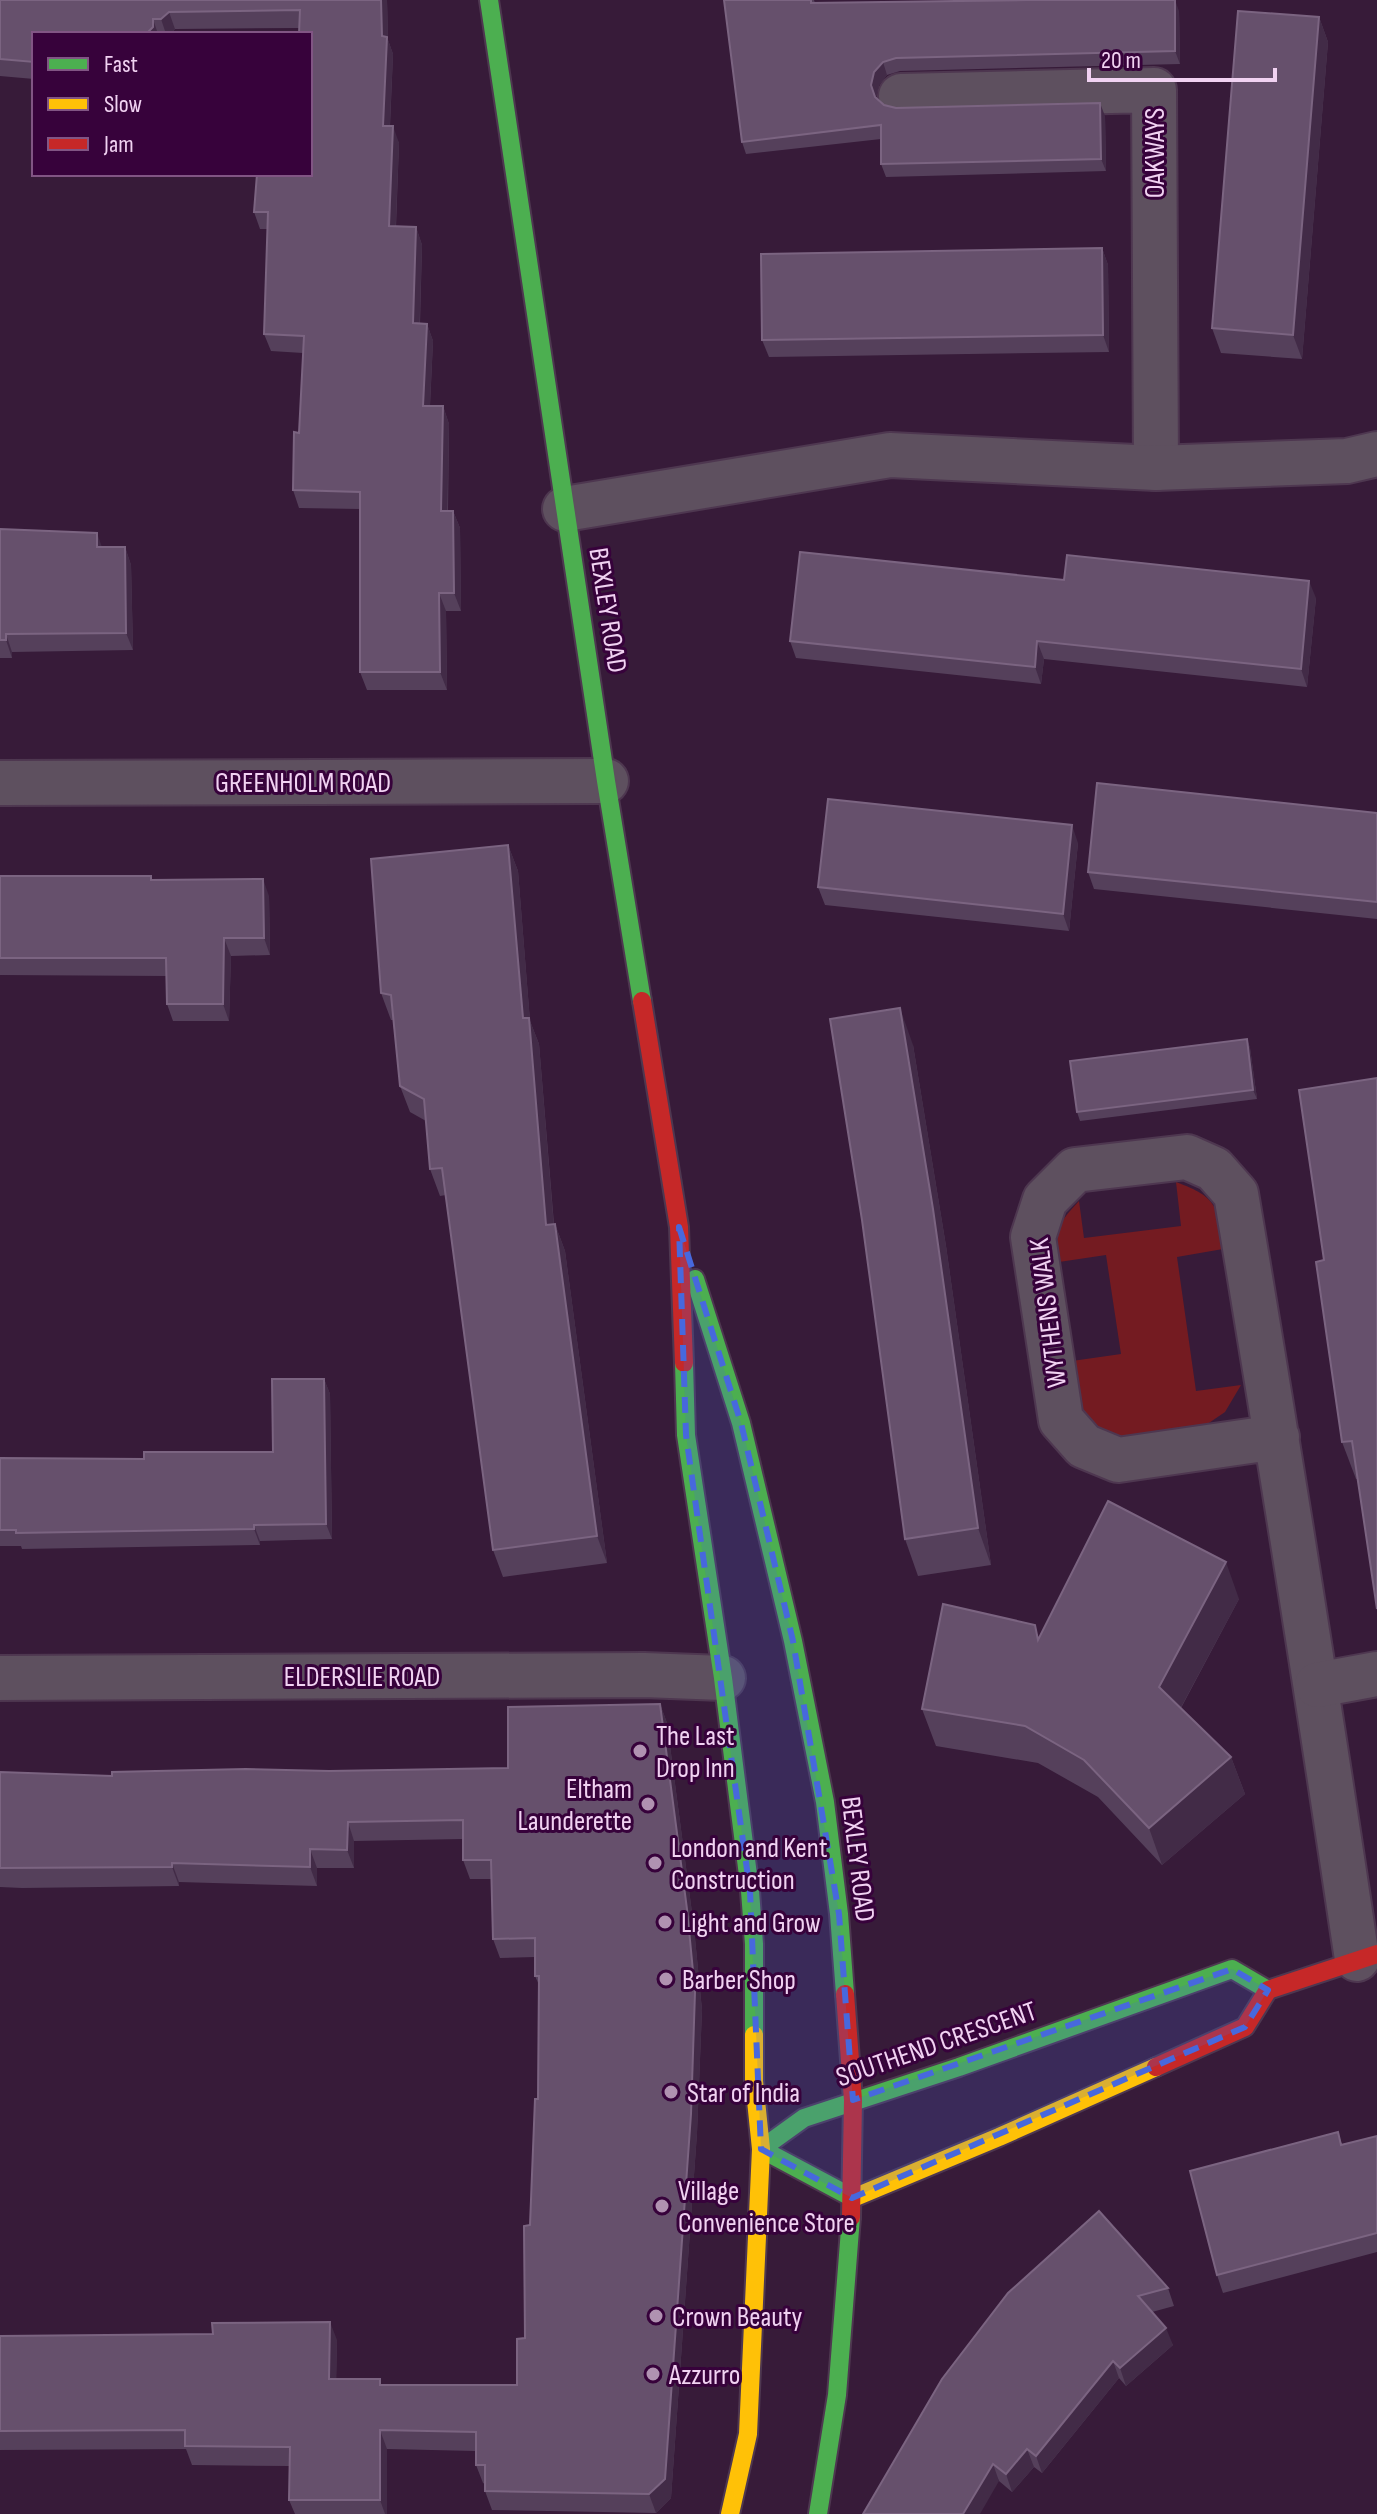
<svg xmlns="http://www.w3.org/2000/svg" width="1377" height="2514" viewBox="0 0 1377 2514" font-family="'Sofia Sans Condensed',sans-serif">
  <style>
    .green { fill: #741b21 }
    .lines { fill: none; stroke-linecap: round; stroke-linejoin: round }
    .street-casing { stroke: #4e3750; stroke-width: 48 }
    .fast-casing { stroke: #4e3750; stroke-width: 22 }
    .slow-casing { stroke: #4e3750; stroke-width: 22 }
    .jam-casing { stroke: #4e3750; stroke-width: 22 }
    .street { stroke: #5e505f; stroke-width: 44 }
    .fast { stroke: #4caf50; stroke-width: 18 }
    .slow { stroke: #ffc107; stroke-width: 18 }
    .jam { stroke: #c62828; stroke-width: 18 }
    .wall { fill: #55405b }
    .shaded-wall { fill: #422b47 }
    .building { fill: #66506c; stroke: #7b6481; stroke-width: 2 }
    .marked { fill: #4768dd; fill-opacity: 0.2; stroke: #4768dd; stroke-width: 6; stroke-dasharray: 16 10; stroke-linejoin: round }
    .poi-dot { fill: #b092b1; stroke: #37023b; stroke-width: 3 }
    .labels { text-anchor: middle; stroke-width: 6; stroke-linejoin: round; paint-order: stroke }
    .street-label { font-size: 28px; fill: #f1d2f2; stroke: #37023b }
    .poi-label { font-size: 28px; fill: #f1d2f2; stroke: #37023b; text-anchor: start }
  </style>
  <rect width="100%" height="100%" fill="#371b39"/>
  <!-- green -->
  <path class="green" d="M1176,1182C1219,1198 1217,1206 1223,1249L1177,1257L1196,1391L1241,1385L1225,1412L1200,1429L1128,1438L1101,1430L1080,1411L1072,1361L1121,1354L1106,1255L1059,1262C1055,1229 1057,1225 1079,1201L1084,1238L1181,1226Z"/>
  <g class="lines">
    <defs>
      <g id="street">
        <path d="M901,96L1154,90L1156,468"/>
        <path d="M565,509L890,455L1156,468L1347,461L1377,454"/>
        <path d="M0,783L606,781"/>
        <path d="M1277,1437L1118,1460L1084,1446L1061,1420L1033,1237L1045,1200L1075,1170L1187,1157L1214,1169L1236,1194C1279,1449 1319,1703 1357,1959"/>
        <path d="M0,1678L644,1675L723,1678"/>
        <path d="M1317,1685L1377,1674"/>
      </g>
      <g id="fast">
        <path d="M489,0L606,781L642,1001"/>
        <path d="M695,1279L741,1423L793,1641L825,1802L839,1914L845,1994"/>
        <path d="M684,1363L686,1435L723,1678L750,1891L754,1944V2035"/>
        <path d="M853,2198L761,2149L804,2118L959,2067L1232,1969L1268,1990"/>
        <path d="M818,2514L837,2395L851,2217"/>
      </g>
      <g id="slow">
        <path d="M853,2198L999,2137L1156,2067"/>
        <path d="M730,2514L748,2434L761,2149L754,2081V2035"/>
      </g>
      <g id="jam">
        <path d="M642,1001L679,1227L684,1363"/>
        <path d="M845,1994L853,2100L851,2217"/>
        <path d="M1156,2067L1245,2027L1268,1990L1377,1954"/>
      </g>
    </defs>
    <!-- street casing -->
    <use href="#street" class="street-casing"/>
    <!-- fast casing -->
    <use href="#fast" class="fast-casing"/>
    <!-- slow casing -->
    <use href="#slow" class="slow-casing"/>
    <!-- jam casing -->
    <use href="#jam" class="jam-casing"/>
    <!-- street -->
    <use href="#street" class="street"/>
    <!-- fast -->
    <use href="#fast" class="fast"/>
    <!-- slow -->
    <use href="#slow" class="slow"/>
    <!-- jam -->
    <use href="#jam" class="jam"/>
  </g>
  <!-- wall -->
  <g class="wall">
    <path d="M0,0H387L388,40L393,54L390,126L399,143L396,227H416L422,245L420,324H427L433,341L430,406H443L449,424L448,511H453L460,528L461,611H446L447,690H367L360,672V509L299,508L293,490L299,433L303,353L271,351L264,334L268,229H260L254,212L310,174L299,28L175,29L170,34H34V79L0,76Z"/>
    <path d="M724,0H814L815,3L1179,11L1180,64L900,71L887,75L879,85L876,97L884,105L896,108L1105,116L1106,171L886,177L881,164V139L746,154L742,142Z"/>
    <path d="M1319,17L1328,42L1302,359L1221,353L1212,328Z"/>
    <path d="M1102,248L1108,265L1109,352L769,357L762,340Z"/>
    <path d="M0,529L102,547H125L131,565L133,650L12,652V658H0Z"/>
    <path d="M1064,580L1316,598L1307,687L1044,659L1041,684L796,658L790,641Z"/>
    <path d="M1377,813V919L1094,889L1088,872Z"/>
    <path d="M1078,843L1069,931L825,905L818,887Z"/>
    <path d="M508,845L518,871L530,1021L539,1044L554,1224H555L565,1251L607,1563L503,1577L493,1550L446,1195L440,1196L430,1169L426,1121L410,1112L400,1086L393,1020H391L381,993Z"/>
    <path d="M0,876L153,880L269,896L270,955L231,956L229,1021H173L167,1004V976L0,975Z"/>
    <path d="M1247,1039L1250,1048L1257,1099L1080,1121L1077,1112Z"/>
    <path d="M913,1045L946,1246L991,1565L918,1576L905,1539Z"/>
    <path d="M1324,1260L1358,1479H1356L1342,1442Z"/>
    <path d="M324,1379L330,1394L332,1539L260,1541V1545L22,1549L21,1546H0V1458L144,1459L273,1452Z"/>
    <path d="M1239,1599L1181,1708L1231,1757L1245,1794L1162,1865L1098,1797L1038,1763L936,1746L922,1709L1040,1636Z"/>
    <path d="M660,1704L667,1723L694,1928L702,2010L697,2133L671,2498L656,2513L492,2510L485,2491V2484L483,2483L476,2465V2451L387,2449V2514H295L289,2500L290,2466L192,2465L186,2449L0,2450V2336L337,2340L336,2379L383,2385H517L525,2338L530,2225L538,2099L539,1985L535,1976V1957L500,1958L493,1939L491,1879H470L463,1860V1839L354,1841V1868H317V1886L179,1882V1886L22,1888L0,1887V1772L112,1776L508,1768Z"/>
    <path d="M1338,2132L1342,2145L1377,2136V2252L1223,2293L1217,2275Z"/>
    <path d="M1168,2288L1174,2306L1152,2312L1173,2345L1126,2386L1119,2378L1042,2473L1034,2467L1012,2492L999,2481L942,2379L1008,2293Z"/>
  </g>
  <!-- shaded-wall -->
  <g class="shaded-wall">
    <path d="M381,0H387L388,40L393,54L389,143L383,126Z"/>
    <path d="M1175,0L1179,11L1180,64L1175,51Z"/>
    <path d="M169,12L175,29L170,34H166L161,19Z"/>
    <path d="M1319,17L1328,42L1302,359L1293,335Z"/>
    <path d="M153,19L158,34H146Z"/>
    <path d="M883,62L887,75L879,85L876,97L871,85L874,72Z"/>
    <path d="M1100,103L1105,116L1106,171L1101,159Z"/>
    <path d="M393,126L399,143L395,244L389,226Z"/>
    <path d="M416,227L422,245L419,341L413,323Z"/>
    <path d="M1102,248L1108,265L1109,352L1103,335Z"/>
    <path d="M427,324L433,341L429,423L423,406Z"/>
    <path d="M443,406L449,424L447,528L441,511Z"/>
    <path d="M453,511L460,528L461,611L454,593Z"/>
    <path d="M97,533L103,550L97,547Z"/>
    <path d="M125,547L131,565L133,650L126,633Z"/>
    <path d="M1309,581L1316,598L1307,687L1301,669Z"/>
    <path d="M439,593L446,611L447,690L440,672Z"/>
    <path d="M6,634L12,652V658L6,640Z"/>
    <path d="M1037,641L1044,659L1041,684L1035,667Z"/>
    <path d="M1072,825L1078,843L1069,931L1063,914Z"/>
    <path d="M508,845L518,871L530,1021L539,1044L556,1252L546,1225L523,1018Z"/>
    <path d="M263,879L269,896L270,955L264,938Z"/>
    <path d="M224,938L231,956L229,1021L223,1004Z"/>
    <path d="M900,1008L913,1045L946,1246L991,1565L978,1528Z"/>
    <path d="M1247,1039L1250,1048L1257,1099L1253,1090Z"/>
    <path d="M555,1224L565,1251L607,1563L597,1536Z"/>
    <path d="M324,1379L330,1394L332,1539L326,1524Z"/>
    <path d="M254,1525L260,1541V1545L254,1529Z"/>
    <path d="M1226,1562L1239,1599L1172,1724L1159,1687Z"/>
    <path d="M660,1704L667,1723L694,1928L702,2010L697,2133L671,2498L656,2513L649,2494Z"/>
    <path d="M1231,1757L1245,1794L1162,1865L1149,1828Z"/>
    <path d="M348,1822L354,1841V1868L347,1850Z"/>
    <path d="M310,1849L317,1868V1886L310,1867Z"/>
    <path d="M172,1863L179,1882V1886L172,1867Z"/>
    <path d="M330,2322L337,2340L336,2398L329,2379Z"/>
    <path d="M1166,2328L1173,2345L1126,2386L1120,2368Z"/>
    <path d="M1113,2361L1119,2378L1042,2473L1036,2456Z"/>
    <path d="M380,2430L387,2449V2514H385L380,2500Z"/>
    <path d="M1027,2449L1034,2467L1012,2492L1006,2474Z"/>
    <path d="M993,2464L999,2481L980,2514H963Z"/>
  </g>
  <!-- building -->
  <g class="building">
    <path d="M0,0H381L382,36L387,37L383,126H393L389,226L416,227L413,323L427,324L423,406H443L441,511H453L454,593H439L440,672H360V492L293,490L294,432L299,433L304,336L264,334L268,212H254L257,174H310V34H299L300,10L169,12L161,19H153V27L146,34H34V62L0,59Z"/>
    <path d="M724,0H811V3L1027,0H1175V51L896,58L883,62L874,72L871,85L875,97L884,105L896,108L1100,103L1101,159L881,164V125L742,142Z"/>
    <path d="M1238,11L1319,17L1293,335L1212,328Z"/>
    <path d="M1102,248L1103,335L762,340L761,254Z"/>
    <path d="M0,529L97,533V547H125L126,633L6,634V640H0Z"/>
    <path d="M800,552L1064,580L1067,555L1309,581L1301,669L1037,641L1035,667L790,641Z"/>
    <path d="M1097,783L1377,813V902L1088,872Z"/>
    <path d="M828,799L1072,825L1063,914L818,887Z"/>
    <path d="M508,845L523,1018H529L546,1225L555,1224L597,1536L493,1550L442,1168L430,1169L424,1099L400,1086L391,995L381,993L371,859Z"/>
    <path d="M0,876H151V880L263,879L264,938H224L223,1004H167L166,958H0Z"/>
    <path d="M900,1008L933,1209L978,1528L905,1539L862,1220L830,1019Z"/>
    <path d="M1247,1039L1253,1090L1077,1112L1070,1061Z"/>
    <path d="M1377,1078V1609L1352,1441L1342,1442L1316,1262L1324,1260L1299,1090Z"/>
    <path d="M272,1379H324L326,1524L254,1525V1529L16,1533V1530H0V1458L144,1459V1452H273Z"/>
    <path d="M1108,1501L1226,1562L1159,1687L1231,1757L1149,1828L1084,1760L1025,1726L922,1709L943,1604L1035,1625L1038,1640Z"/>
    <path d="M660,1704L687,1909L695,1992L691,2114L665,2479L649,2494L485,2491V2465H476V2432L380,2430V2500H289L290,2447L185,2446V2430L0,2431V2336L213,2334L212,2323L330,2322L329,2379H380V2385H517V2339L525,2338L524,2226L530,2225L535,2099H538L539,1976H535V1938L493,1939L491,1860H463V1820L348,1822L347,1850L310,1849V1867L172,1863V1867L0,1868V1772L112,1776V1772L246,1769L329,1771L508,1768V1707Z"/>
    <path d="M1338,2132L1341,2145L1377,2136V2233L1217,2275L1190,2171Z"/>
    <path d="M1099,2211L1168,2288L1138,2296L1166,2328L1120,2368L1113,2361L1036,2456L1027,2449L1006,2474L993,2464L963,2514H863L942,2379L1008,2293Z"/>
  </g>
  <!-- marked area -->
  <path class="marked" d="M679,1227L741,1423L793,1641L839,1914L853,2100L1232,1969L1268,1990L1245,2027L852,2198L761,2149L750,1891L686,1435Z"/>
  <!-- markers -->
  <g class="poi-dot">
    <circle cx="640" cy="1751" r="8"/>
    <circle cx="648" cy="1804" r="8"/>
    <circle cx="655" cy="1863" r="8"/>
    <circle cx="665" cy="1922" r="8"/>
    <circle cx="666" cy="1979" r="8"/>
    <circle cx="671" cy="2092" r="8"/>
    <circle cx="662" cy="2206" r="8"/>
    <circle cx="656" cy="2316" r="8"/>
    <circle cx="653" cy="2374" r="8"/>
  </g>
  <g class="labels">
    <!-- street labels -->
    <g class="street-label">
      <text transform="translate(1154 153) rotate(-90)" y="10">OAKWAYS</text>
      <text transform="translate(609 610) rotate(81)" y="10">BEXLEY ROAD</text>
      <text x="303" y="792">GREENHOLM ROAD</text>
      <text transform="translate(1047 1313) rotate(-97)" y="10">WYTHENS WALK</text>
      <text x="362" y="1686">ELDERSLIE ROAD</text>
      <text transform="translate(859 1859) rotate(83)" y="10">BEXLEY ROAD</text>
      <text transform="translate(936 2043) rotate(-19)" y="10">SOUTHEND CRESCENT</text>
    </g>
    <!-- poi labels -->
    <g class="poi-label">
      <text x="656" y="1745">The Last<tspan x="656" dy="32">Drop Inn</tspan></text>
      <text x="632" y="1798" text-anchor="end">Eltham<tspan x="632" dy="32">Launderette</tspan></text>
      <text x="671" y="1857">London and Kent<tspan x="671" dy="32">Construction</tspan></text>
      <text x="681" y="1932">Light and Grow</text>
      <text x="682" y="1989">Barber Shop</text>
      <text x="687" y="2102">Star of India</text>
      <text x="678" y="2200">Village<tspan x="678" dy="32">Convenience Store</tspan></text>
      <text x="672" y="2326">Crown Beauty</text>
      <text x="669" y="2384">Azzurro</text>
    </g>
  </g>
  <!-- legend -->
  <rect x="32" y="32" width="280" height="144" fill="#37023b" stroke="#815584" stroke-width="2"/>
  <rect x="48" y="58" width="40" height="12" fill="#4caf50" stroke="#815584" stroke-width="2"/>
  <text x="104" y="72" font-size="24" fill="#f1d2f2">Fast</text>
  <rect x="48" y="98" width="40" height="12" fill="#ffc107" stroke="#815584" stroke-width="2"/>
  <text x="104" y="112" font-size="24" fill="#f1d2f2">Slow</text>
  <rect x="48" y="138" width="40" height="12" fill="#c62828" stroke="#815584" stroke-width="2"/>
  <text x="104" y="152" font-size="24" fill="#f1d2f2">Jam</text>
  <!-- scale -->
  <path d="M1089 68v12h186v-12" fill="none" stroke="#f1d2f2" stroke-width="4"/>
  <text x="1101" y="68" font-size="24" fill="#f1d2f2" stroke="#37023b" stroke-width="6" paint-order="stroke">20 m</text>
</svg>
